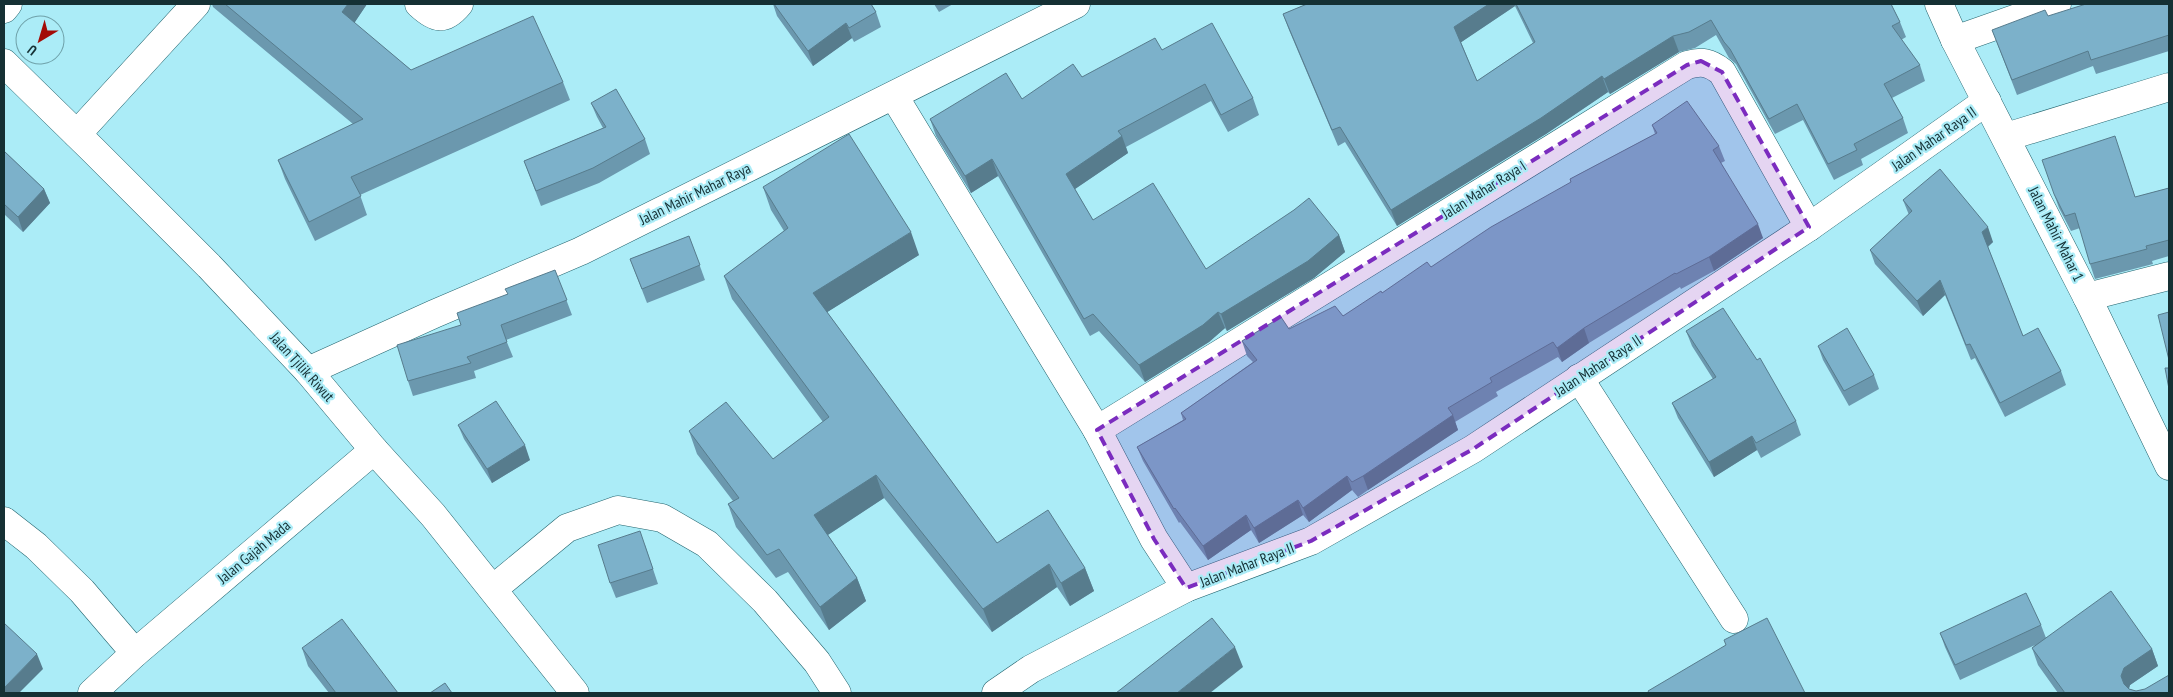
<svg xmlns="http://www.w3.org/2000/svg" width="2173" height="697" viewBox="0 0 2173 697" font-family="'PT Sans Narrow',sans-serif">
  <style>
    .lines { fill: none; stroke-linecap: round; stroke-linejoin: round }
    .street-casing { stroke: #23646e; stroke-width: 29 }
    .secondary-casing { stroke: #23646e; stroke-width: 29 }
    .highway-casing { stroke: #23646e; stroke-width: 29 }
    .street { stroke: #fff; stroke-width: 28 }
    .secondary { stroke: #fff; stroke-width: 28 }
    .highway { stroke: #fff; stroke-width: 28 }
    .wall { fill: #6b98ae; fill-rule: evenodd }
    .shaded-wall { fill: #577c8d }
    .building { fill: #7cb1ca; stroke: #577c8d }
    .marked { fill: #7b2cbf; fill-opacity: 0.2; stroke: #7b2cbf; stroke-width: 4; stroke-dasharray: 10 6; stroke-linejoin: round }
    .labels { text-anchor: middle; stroke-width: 4.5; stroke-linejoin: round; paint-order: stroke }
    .street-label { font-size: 15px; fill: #153034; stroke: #abecf7 }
  </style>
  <rect width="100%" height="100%" fill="#abecf7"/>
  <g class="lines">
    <defs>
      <g id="street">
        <path d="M419,4C435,19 444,22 459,4"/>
        <path d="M1939,4L1955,40L2087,297L2169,466"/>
        <path d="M4,9L8,4"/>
        <path d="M1955,40L2057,4"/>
        <path d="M894,96L1097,430L1154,539L1186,588"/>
        <path d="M77,134L196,4"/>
        <path d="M2006,137L2169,87"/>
        <path d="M2087,297L2169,276"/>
        <path d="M1579,378L1734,619"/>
        <path d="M1097,430L1687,65C1702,61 1709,62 1722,72L1809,227"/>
        <path d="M4,521L36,546L82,591L135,653L92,693"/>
        <path d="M493,589L567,528L618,510L662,518L707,544L765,601L817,662L837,693"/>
        <path d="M135,653L374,450"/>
        <path d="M996,693L1031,669L1186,588L1311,541L1473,449L1809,227L1987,101"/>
      </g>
      <path id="secondary" d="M308,371L434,314L581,251L1076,4"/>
      <path id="highway" d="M4,63L93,150L209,266L308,371L374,450L433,515L575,693"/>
    </defs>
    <!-- street casing -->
    <use href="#street" class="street-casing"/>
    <!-- secondary casing -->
    <use href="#secondary" class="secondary-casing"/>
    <!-- highway casing -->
    <use href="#highway" class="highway-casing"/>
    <!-- street -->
    <use href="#street" class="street"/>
    <!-- secondary -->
    <use href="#secondary" class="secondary"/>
    <!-- highway -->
    <use href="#highway" class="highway"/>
  </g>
  <!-- wall -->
  <g class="wall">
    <path d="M212,4H367L354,23L411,70L563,82L570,100L360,195L367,215L315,241L285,179L278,160L353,124L213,7Z"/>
    <path d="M773,4H871L876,12L881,27L854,42L852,38L813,66L777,16Z"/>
    <path d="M934,4H953L939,12Z"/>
    <path d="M1307,4H1891L1900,22L1906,37L1901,40L1920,65L1925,81L1892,98L1903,118L1908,133L1861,159L1863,165L1834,180L1803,120L1775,134L1736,64L1729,58L1716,35L1695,48L1679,52L1610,94L1608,92L1546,134L1397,226L1345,142L1338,146L1289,30L1283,14ZM1515,6L1533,43L1477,81L1461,42Z"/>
    <path d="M2169,4V51L2096,74L2093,66L2017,95L1992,30L2048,16Z"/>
    <path d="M1162,50L1253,98L1259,115L1228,132L1211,101L1126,147L1128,153L1075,189L1093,220L1206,269L1339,235L1345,252L1314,278L1227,331L1225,328L1209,342L1145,382L1099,331L1090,336L998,176L971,193L936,136L930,119L1022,99L1082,77Z"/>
    <path d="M591,103L645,139L650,154L599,183L541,206L524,161L603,128L597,117Z"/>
    <path d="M1652,125L1719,146L1725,161L1721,163L1763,238L1714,271L1681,289L1680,287L1589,343L1562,362L1558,357L1496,392L1498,396L1455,422L1458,430L1368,490L1358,497L1352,490L1309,522L1303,515L1259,543L1251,530L1208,560L1180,522L1179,523L1143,461L1137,447L1183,420L1181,413L1253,362L1247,356L1242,341L1343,316L1382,293L1431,267L1571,183L1570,179L1655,134Z"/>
    <path d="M4,151L44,189L50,203L23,232L4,214Z"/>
    <path d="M2120,151L2135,197L2169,188V256L2152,261L2153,264L2095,279L2090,264L2080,228L2071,231L2059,208L2054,194Z"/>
    <path d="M763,187L919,255L827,312L997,543L1085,568L1094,591L1070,606L1057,587L992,632L884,498L828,535L857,578L866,601L829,630L788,572L776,578L736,527L728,504L733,501L697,454L689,431L773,459L823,422L732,299L724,276L784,231L771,210Z"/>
    <path d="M1903,200L1993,242L1988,247L2023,336L2061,371L2066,385L2005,417L1975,358L1971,360L1945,295L1923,316L1875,264L1870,250L1909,215Z"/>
    <path d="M689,236L705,280L647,303L630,259Z"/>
    <path d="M555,270L572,315L506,340L513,357L474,371L476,378L413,396L408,381L461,325L507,294Z"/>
    <path d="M1686,331L1796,421L1801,435L1761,458L1757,450L1714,477L1678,418L1672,403L1713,379L1692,346Z"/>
    <path d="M1818,346L1874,375L1879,389L1849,406L1823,360Z"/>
    <path d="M458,425L530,460L492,483L464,439Z"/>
    <path d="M645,545L658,584L616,598L610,583Z"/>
    <path d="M2041,625L2046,638L2152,649L2158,666L2130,685L2129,689L2136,691L2169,693H2058L2038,665L2032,648L2035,645L1960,680L1945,647L1940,633Z"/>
    <path d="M302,648L398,693H329L308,666Z"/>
  </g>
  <!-- shaded-wall -->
  <g class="shaded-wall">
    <path d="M348,4H367L349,31L342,12Z"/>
    <path d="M1489,4H1514L1515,6L1460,43L1454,27Z"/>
    <path d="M846,23L852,38L813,66L808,51Z"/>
    <path d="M1673,36L1679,52L1610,94L1604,79Z"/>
    <path d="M1602,76L1608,92L1546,134L1397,226L1391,210Z"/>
    <path d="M1122,136L1128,153L1072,191L1066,174Z"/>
    <path d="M992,159L998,176L971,193L965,176Z"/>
    <path d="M44,189L50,203L23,232L18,217Z"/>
    <path d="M1758,224L1763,238L1714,271L1709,257Z"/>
    <path d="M1988,227L1993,242L1987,247L1982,232Z"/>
    <path d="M911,232L919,255L821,316L813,293Z"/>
    <path d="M1339,235L1345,252L1314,278L1227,331L1221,314Z"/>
    <path d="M1940,280L1945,295L1923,316L1917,301Z"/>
    <path d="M1218,312L1225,328L1209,342L1145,382L1139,365Z"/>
    <path d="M1584,328L1589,343L1562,362L1557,348Z"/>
    <path d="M1453,415L1458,430L1368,490L1363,476Z"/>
    <path d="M1752,436L1757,450L1714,477L1709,462Z"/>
    <path d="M525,445L530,460L492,483L487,469Z"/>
    <path d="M876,475L884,498L823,538L814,515Z"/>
    <path d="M1347,476L1352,490L1309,522L1303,508Z"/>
    <path d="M1298,500L1303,515L1259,543L1254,528Z"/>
    <path d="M1246,515L1251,530L1208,560L1203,546Z"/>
    <path d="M1049,564L1057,587L992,632L983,609Z"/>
    <path d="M1085,568L1094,591L1070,606L1061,583Z"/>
    <path d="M857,578L866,601L829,630L820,607Z"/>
    <path d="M1235,647L1243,667L1210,693H1177Z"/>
    <path d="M2152,649L2158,666L2130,685L2127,693L2121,676L2124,668Z"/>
    <path d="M37,654L43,669L19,693H4V688Z"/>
  </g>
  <!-- building -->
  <g class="building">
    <path d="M225,4H348L342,12L411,70L533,16L563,82L351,177L361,196L309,222L278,160L363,119Z"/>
    <path d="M774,4H871L876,12L849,28L846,23L808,51Z"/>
    <path d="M1307,4H1489L1454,27L1477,81L1535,42L1516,4H1891L1900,22L1892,26L1920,65L1884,84L1903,118L1854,144L1857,150L1828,164L1797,104L1769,119L1730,49L1724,42L1711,20L1689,32L1673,36L1604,79L1602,76L1541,118L1391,210L1340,127L1332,130L1283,14Z"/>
    <path d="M2086,4H2169V35L2091,60L2088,51L2012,80L1992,30L2045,10L2048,16Z"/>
    <path d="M1212,23L1253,98L1221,115L1205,84L1118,131L1122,136L1066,174L1093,220L1153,183L1206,269L1294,210L1309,198L1339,235L1308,261L1221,314L1218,312L1203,325L1139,365L1093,314L1084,319L992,159L965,176L930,119L1006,73L1022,99L1073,64L1082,77L1155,38L1162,50Z"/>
    <path d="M616,89L645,139L593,168L536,191L524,161L606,127L591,103Z"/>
    <path d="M1687,101L1719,146L1713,150L1758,224L1709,257L1676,274L1675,273L1584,328L1557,348L1553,342L1490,378L1492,382L1448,408L1453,415L1363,476L1352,482L1347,476L1303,508L1298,500L1254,528L1246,515L1203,546L1175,508L1174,509L1137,447L1186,419L1181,413L1257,360L1242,341L1281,317L1289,329L1335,306L1343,316L1381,291L1382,293L1427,262L1431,267L1491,227L1571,182L1570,179L1657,133L1652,125Z"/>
    <path d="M849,134L911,232L813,293L997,543L1048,510L1085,568L1061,583L1049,564L983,609L876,475L814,515L857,578L820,607L779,549L767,555L728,504L739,498L689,431L726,402L773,459L829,417L724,276L788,228L763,187Z"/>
    <path d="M2115,136L2135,197L2169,188V240L2146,246L2147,249L2090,264L2075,213L2065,216L2054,194L2042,160Z"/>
    <path d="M4,151L44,189L18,217L4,204Z"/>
    <path d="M1940,169L1988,227L1982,232L2023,336L2038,328L2061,371L2000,403L1970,344L1966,345L1940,280L1917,301L1870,250L1912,211L1903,200Z"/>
    <path d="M689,236L700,265L642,289L630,259Z"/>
    <path d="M555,270L567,300L501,325L507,342L467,357L471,363L408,381L397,345L461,325L457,313L508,294L505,289Z"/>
    <path d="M1723,308L1757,360L1760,358L1796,421L1756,443L1752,436L1709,462L1672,403L1716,377L1686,331Z"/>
    <path d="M2169,312V360L2158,315Z"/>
    <path d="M1847,328L1874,375L1844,391L1818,346Z"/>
    <path d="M2165,368H2169V389Z"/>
    <path d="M496,401L525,445L487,469L458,425Z"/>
    <path d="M640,531L653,569L610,583L598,545Z"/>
    <path d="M2111,591L2152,649L2124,668L2121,676L2124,684L2129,689L2136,691L2145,689L2169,675V693H2065L2032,648Z"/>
    <path d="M2026,593L2041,625L1955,665L1940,633Z"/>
    <path d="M1212,618L1235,647L1177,693H1116Z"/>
    <path d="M1767,618L1805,693H1649L1648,691L1726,645L1724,640Z"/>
    <path d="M342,619L398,693H336L302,648Z"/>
    <path d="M4,623L37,654L4,688Z"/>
    <path d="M445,683L452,693H430Z"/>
  </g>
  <!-- marked area -->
  <path class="marked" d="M1701,61L1722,72L1809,227L1473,449L1311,541L1186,588L1154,539L1097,430L1687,65Z"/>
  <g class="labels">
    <!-- street labels -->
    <g class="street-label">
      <text transform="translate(1934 139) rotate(-35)" y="5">Jalan Mahar Raya II</text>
      <text transform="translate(1484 190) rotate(-32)" y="5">Jalan Mahar Raya I</text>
      <text transform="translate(695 194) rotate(-26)" y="5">Jalan Mahir Mahar Raya</text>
      <text transform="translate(2056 234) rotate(63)" y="5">Jalan Mahir Mahar 1</text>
      <text transform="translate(1598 366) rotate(-33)" y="5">Jalan Mahar Raya II</text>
      <text transform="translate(302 367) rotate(48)" y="5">Jalan Tjilik Riwut</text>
      <text transform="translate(254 552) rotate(-40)" y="5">Jalan Gajah Mada</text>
      <text transform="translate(1247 565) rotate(-21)" y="5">Jalan Mahar Raya II</text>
    </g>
  </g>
  <!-- border -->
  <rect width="2173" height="697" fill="none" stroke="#153034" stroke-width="10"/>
  <!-- north arrow -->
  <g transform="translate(40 40) rotate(218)"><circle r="24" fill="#abecf7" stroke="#6fa1a9"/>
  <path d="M0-4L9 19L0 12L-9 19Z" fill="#a30c07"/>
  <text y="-8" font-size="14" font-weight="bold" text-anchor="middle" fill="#153034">U</text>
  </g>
</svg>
